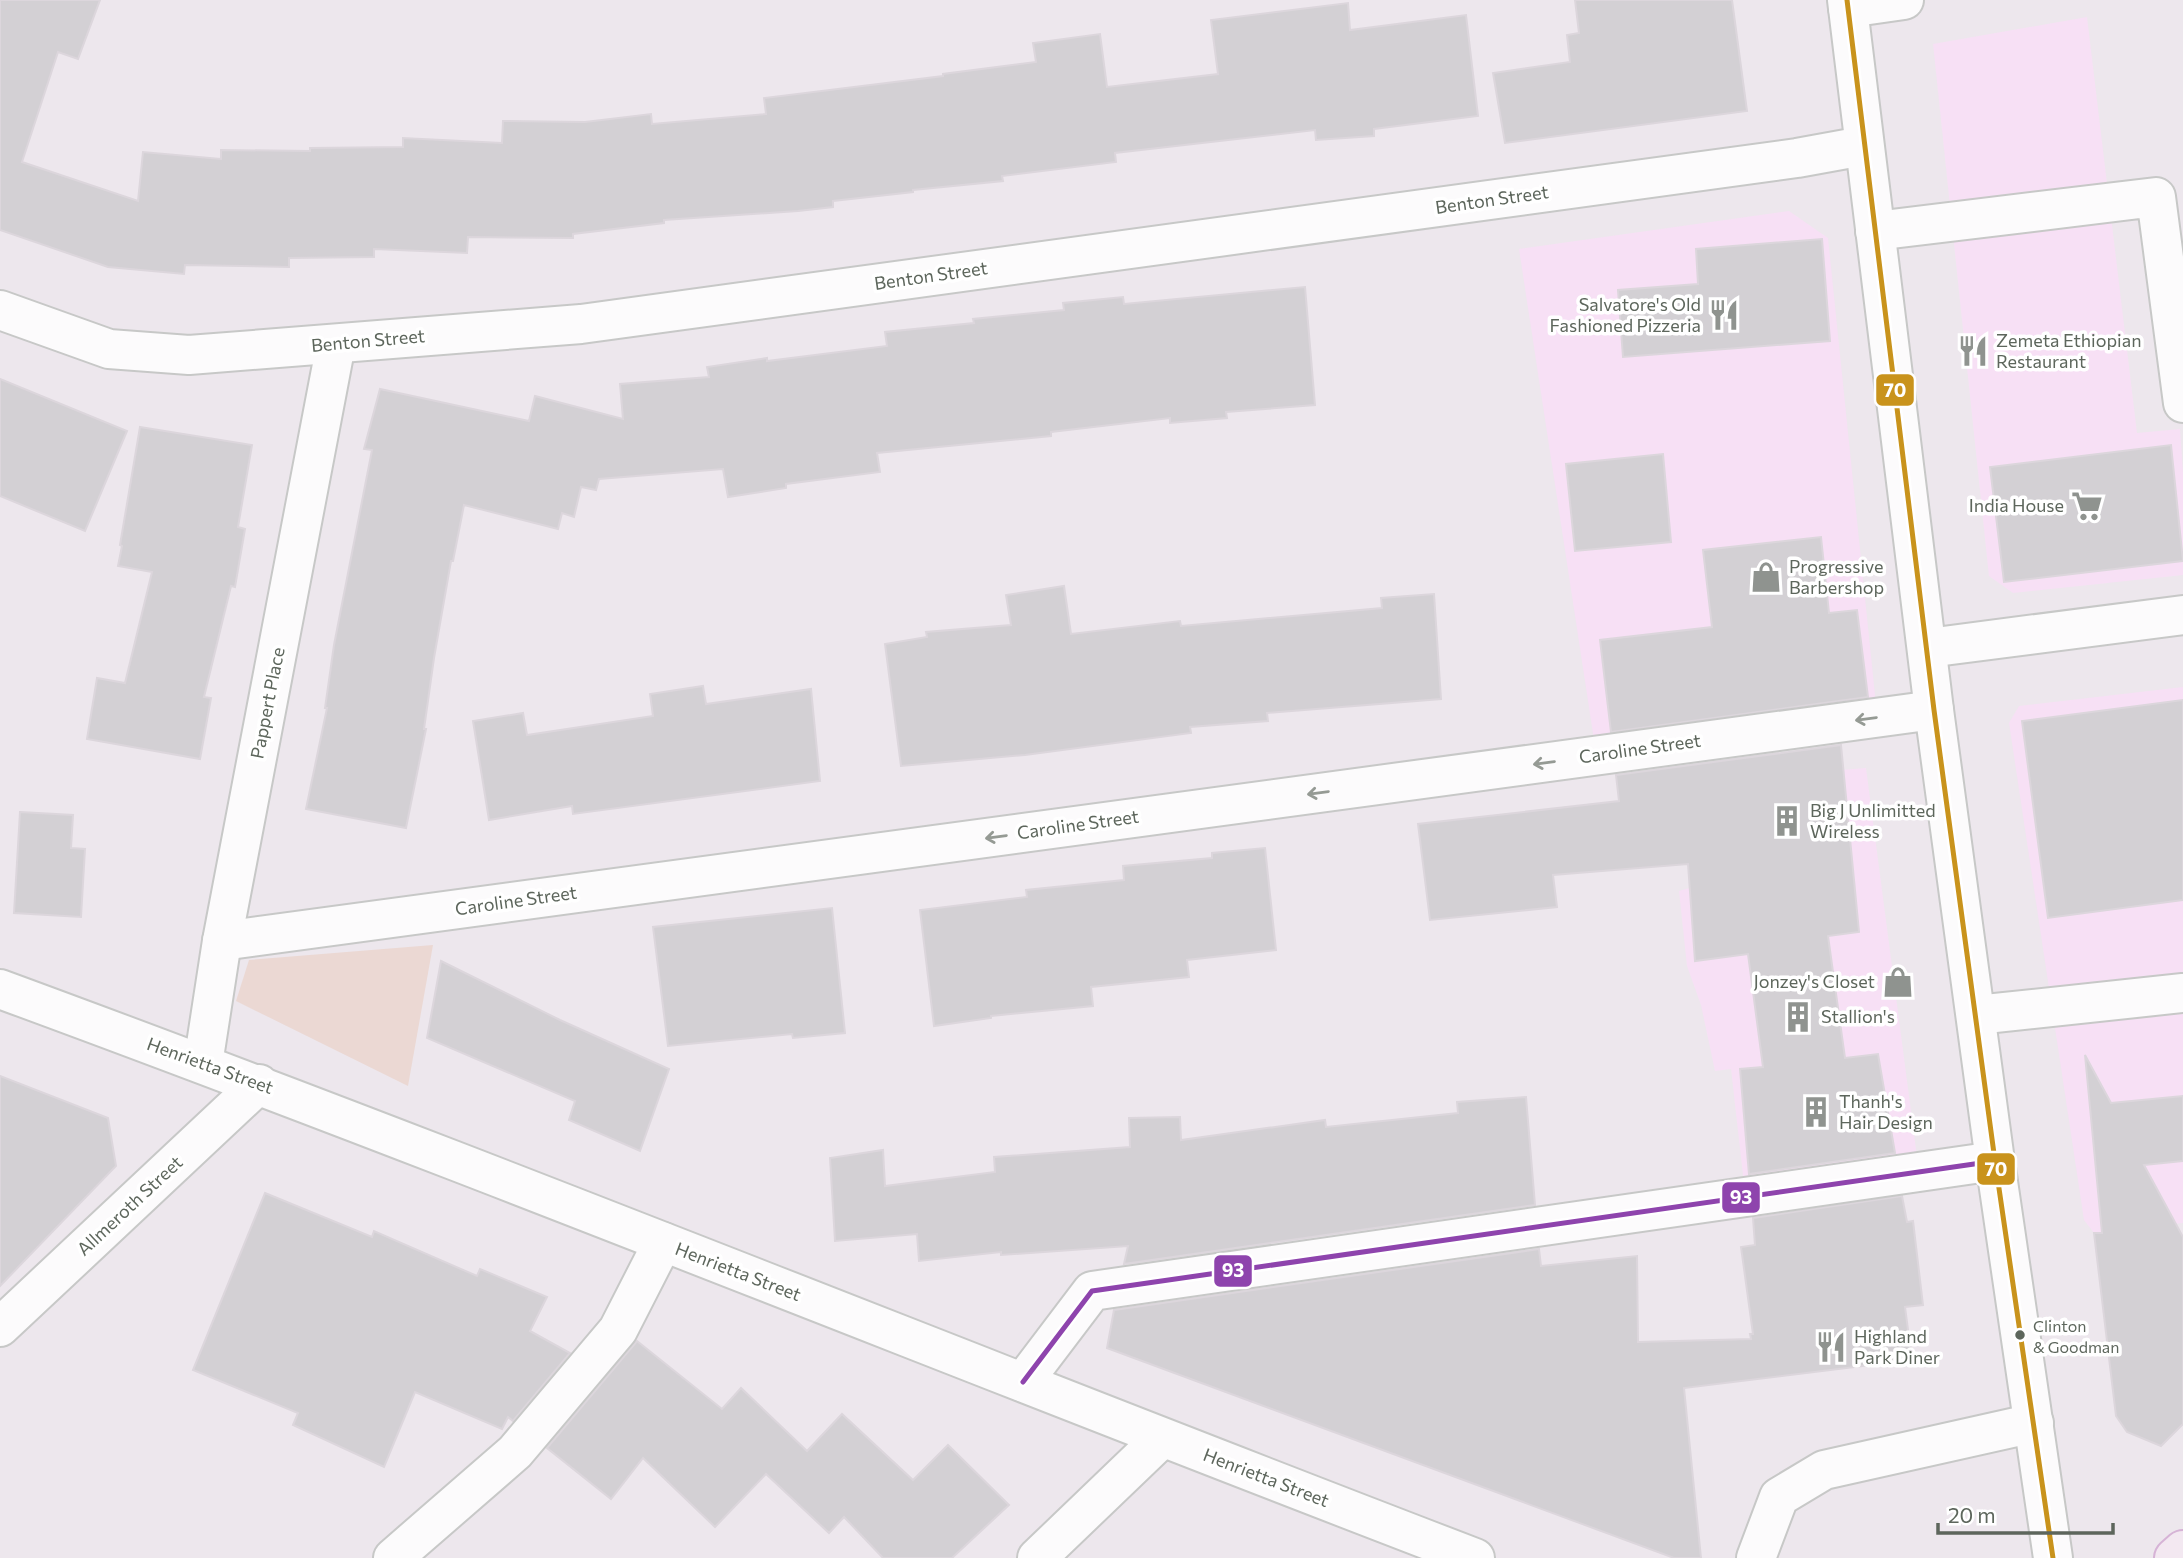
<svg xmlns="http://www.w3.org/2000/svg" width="2183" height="1558" viewBox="0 0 2183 1558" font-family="Commissioner,sans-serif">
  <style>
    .commercial { fill: #f7e0f5 }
    .green { fill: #ebd8d3 }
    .building { fill: #d3d0d4; stroke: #dcd6dc; stroke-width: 2 }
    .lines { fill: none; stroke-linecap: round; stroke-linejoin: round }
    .minor-casing { stroke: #c7c8c7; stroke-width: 42 }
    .major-casing { stroke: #d6b3d6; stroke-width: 42 }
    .minor { stroke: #fcfbfc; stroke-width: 38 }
    .major { stroke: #f3e8f1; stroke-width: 38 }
    .bus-1-casing { stroke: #fff; stroke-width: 10 }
    .bus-2-casing { stroke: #fff; stroke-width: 10 }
    .bus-1 { stroke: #c9931c; stroke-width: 5 }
    .bus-2 { stroke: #8e44ad; stroke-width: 5 }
    .oneway { stroke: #959a94 }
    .bus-dot { fill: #5d665c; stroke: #fff; stroke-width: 2.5 }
    .labels { text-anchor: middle; stroke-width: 7; stroke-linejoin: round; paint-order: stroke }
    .bus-label { font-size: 16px; fill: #5d665c; stroke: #fff; text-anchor: start }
    .street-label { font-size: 18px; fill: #5d665c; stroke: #fff }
    .poi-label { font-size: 18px; fill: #5d665c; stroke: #fff; text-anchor: start }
    .line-badge { stroke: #fff; stroke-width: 2.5 }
    .badge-label { font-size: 19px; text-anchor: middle; font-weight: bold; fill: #fff }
  </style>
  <rect width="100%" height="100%" fill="#ede7ed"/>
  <!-- commercial -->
  <g class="commercial">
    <path d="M2087,17L2137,433L2180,429L2183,473V575L2013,593L1989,576L1933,44Z"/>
    <path d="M1789,211L1828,238L1876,705L1596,753L1519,249Z"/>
    <path d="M2183,687V1223L2094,1233L2084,1220L2009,723L2019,706Z"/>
    <path d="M1866,768L1917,1157L1744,1184L1731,1069L1715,1071L1701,1005L1687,966L1679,891L1712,881L1710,780Z"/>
  </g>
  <!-- green -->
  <path class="green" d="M433,945L408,1086L236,1001L249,960Z"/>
  <!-- building -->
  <g class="building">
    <path d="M0,0H100L78,59L58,52L22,162L138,201L143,152L221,159V150L310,151V148L403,147V138L502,143L503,121L585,122L651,114L652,124L766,114L764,98L943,76V74L1036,62L1033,43L1100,34L1107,87L1218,74L1211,20L1348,3L1350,30L1466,15L1478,116L1374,129V136L1316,140L1315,130L1115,153L1116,162L1002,176L1003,181L913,190V192L833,201V207L798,211L664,220V223L573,234V238L468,237L467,253L374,249V257L289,258V267L185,265L184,274L108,267L0,230Z"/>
    <path d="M1575,0H1732L1747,111L1505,143L1493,73L1570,62L1567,35L1579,33Z"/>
    <path d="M1822,239L1830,341L1623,357L1618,290L1698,284L1696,249Z"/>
    <path d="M1305,287L1315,405L1226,412L1227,418L1170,423V418L1051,432V436L877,453L880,472L786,484V488L728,497L723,469L599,479L596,490L581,487L574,517L562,513L558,529L464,505L453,561H451L434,658L424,729H426L406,828L306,809L327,708H325L334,645L372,450L364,449L380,389L529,421L535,396L623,419L620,384L709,377L707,367L767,358V361L887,346L885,332L974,323L973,319L1064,310L1063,303L1123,297L1124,304Z"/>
    <path d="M0,379L127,431L85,531L0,496Z"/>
    <path d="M140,427L252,445L238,527L245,529L235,587L231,586L204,697L211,698L200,759L87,739L97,678L125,683L152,572L118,566L122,546L120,545Z"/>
    <path d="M2171,445L2183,561L2004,582L1990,467Z"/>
    <path d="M1663,454L1671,542L1575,551L1566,464Z"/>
    <path d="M1821,537L1829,613L1857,610L1868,697L1611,732L1600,640L1712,627L1703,550Z"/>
    <path d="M1064,586L1071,634L1180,621L1181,626L1382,608L1381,598L1434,594L1441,699L1267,713L1268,721L1190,727L1191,733L1025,755L901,766L885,644L927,637L926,632L1011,625L1006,595Z"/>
    <path d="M703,686L706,704L811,689L820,781L573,814L572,806L489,820L473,721L523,713L527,735L653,716L650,694Z"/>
    <path d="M2183,700V900L2048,918L2022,721Z"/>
    <path d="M1841,745L1859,932L1828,936L1845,1058L1878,1054L1895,1153L1749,1174L1740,1069L1763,1067L1748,954L1695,961L1688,864L1553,875L1557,907L1430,920L1418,824L1619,801L1616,775Z"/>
    <path d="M20,812L73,815L71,848L85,849L81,917L14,913Z"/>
    <path d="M1265,848L1276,950L1187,960L1189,977L1091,987L1093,1006L991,1016V1018L934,1026L920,910L1027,897L1026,890L1124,880L1123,866L1212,858V853Z"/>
    <path d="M832,908L845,1033L793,1038L792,1034L668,1046L653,927Z"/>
    <path d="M441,961L560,1020L669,1069L640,1151L569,1120L575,1101L427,1038Z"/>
    <path d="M2085,1055L2111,1103L2183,1096V1161L2144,1165L2183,1237V1424L2161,1446L2127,1432L2116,1416L2094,1233H2102Z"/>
    <path d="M0,1076L108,1118L116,1166L0,1286Z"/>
    <path d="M1526,1097L1535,1205L1124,1264L1128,1246L1001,1255V1252L919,1261L917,1234L835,1241L830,1158L883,1150L885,1186L995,1172L994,1157L1130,1147L1129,1118L1180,1117L1181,1140L1325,1120L1326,1127L1458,1113L1457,1102Z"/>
    <path d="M265,1193L372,1237L374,1231L477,1276L480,1269L547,1297L530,1331L570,1353L513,1421L508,1417L502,1429L415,1392L384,1467L293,1425L298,1413L193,1370Z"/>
    <path d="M1902,1196L1907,1222L1913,1221L1923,1305L1905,1307L1912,1360L1684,1388L1701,1558H1674L1107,1348L1114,1310L1539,1249L1541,1266L1637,1256L1638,1342L1751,1339L1750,1334H1753L1741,1247L1755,1245L1753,1218Z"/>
    <path d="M637,1341L722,1409L741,1388L807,1451L842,1414L913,1480L948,1445L1009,1505L952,1558H883L844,1517L829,1533L766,1474L715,1527L643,1458L611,1499L547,1448Z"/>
  </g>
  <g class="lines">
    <defs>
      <g id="minor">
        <path d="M1847,0L1934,710L1995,1161L2053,1558"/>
        <path d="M1848,8L1904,0"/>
        <path d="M1875,231L2156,197L2183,403"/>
        <path d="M0,310L109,349L189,355L581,324L1797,158L1863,146"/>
        <path d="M1928,648L2183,615"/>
        <path d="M222,941L1934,710"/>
        <path d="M0,989C495,1171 983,1370 1475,1558"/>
        <path d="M1976,1015L2183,993"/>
        <path d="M203,1064L222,941L336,344"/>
        <path d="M0,1327L259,1084"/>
        <path d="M1023,1382L1092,1291L1995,1161"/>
        <path d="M393,1558L515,1452L618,1330L663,1242"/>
        <path d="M1037,1558L1162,1438"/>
        <path d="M1756,1558L1779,1497L1824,1470L2034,1423"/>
      </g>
      <path id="major" d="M2174,1558L2183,1550"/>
    </defs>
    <!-- minor casing -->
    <use href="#minor" class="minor-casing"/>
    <!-- major casing -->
    <use href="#major" class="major-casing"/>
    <!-- minor -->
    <use href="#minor" class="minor"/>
    <!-- major -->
    <use href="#major" class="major"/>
    <defs>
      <path id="bus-1" d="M1847,0L1934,710L1995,1161L2053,1558"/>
      <path id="bus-2" d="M1023,1382L1092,1291L1995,1161"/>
    </defs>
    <!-- bus-1 casing -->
    <use href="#bus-1" class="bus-1-casing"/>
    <!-- bus-2 casing -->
    <use href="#bus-2" class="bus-2-casing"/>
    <!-- bus-1 -->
    <use href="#bus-1" class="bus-1"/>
    <!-- bus-2 -->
    <use href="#bus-2" class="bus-2"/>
  </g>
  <!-- one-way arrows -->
  <defs><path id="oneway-shaft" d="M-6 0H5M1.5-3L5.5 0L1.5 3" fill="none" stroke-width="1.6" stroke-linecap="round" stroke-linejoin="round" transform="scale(1.75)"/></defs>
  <g class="oneway">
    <use href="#oneway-shaft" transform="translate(1866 719) rotate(172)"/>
    <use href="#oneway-shaft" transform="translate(1544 763) rotate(172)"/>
    <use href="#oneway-shaft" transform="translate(1318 793) rotate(172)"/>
    <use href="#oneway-shaft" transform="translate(996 837) rotate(172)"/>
  </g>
  <!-- icons -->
  <defs>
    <symbol id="restaurant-bare" viewBox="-9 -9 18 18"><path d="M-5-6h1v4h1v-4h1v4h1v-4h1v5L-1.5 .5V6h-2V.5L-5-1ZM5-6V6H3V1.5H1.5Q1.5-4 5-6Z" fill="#8f938f" stroke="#fff" stroke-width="2.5" paint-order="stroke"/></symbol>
    <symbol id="supermarket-bare" viewBox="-9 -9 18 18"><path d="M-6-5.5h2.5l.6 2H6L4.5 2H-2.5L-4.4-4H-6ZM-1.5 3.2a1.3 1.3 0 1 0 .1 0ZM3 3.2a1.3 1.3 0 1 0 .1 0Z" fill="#8f938f" stroke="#fff" stroke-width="2.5" paint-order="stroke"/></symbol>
    <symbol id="shop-bare" viewBox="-9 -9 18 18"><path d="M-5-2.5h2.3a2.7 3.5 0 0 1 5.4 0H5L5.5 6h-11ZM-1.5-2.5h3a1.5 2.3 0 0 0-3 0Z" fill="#8f938f" stroke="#fff" stroke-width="2.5" paint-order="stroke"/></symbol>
    <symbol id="building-bare" viewBox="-9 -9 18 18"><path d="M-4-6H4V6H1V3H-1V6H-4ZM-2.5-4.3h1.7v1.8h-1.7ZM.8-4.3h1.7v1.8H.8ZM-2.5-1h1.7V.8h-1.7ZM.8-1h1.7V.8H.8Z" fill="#8f938f" stroke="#fff" stroke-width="2.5" paint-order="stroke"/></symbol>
  </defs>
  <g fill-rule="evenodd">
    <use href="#restaurant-bare" x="1702" y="293" width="44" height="44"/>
    <use href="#restaurant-bare" x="1951" y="329" width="44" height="44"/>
    <use href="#supermarket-bare" x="2065" y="484" width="44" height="44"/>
    <use href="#shop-bare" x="1744" y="555" width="44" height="44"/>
    <use href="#building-bare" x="1765" y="799" width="44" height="44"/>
    <use href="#shop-bare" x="1876" y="960" width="44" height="44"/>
    <use href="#building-bare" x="1776" y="995" width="44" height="44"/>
    <use href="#building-bare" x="1794" y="1090" width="44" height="44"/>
    <use href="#restaurant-bare" x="1809" y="1325" width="44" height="44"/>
  </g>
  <!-- markers -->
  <circle class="bus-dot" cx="2020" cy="1335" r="6"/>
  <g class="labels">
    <!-- bus labels -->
    <g class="bus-label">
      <text x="2033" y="1332">Clinton<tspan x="2033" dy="21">&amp; Goodman</tspan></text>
    </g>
    <!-- street labels -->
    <g class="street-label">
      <text transform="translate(1492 200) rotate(-8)" y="6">Benton Street</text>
      <text transform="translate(931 276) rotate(-8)" y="6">Benton Street</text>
      <text transform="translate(368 341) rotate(-5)" y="6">Benton Street</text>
      <text transform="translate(268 703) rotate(-79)" y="6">Pappert Place</text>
      <text transform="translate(1640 749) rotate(-8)" y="6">Caroline Street</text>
      <text transform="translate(1078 825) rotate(-8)" y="6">Caroline Street</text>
      <text transform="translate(516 901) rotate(-8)" y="6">Caroline Street</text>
      <text transform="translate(210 1066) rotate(20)" y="6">Henrietta Street</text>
      <text transform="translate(130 1206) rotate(-43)" y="6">Allmeroth Street</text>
      <text transform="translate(738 1272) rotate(21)" y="6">Henrietta Street</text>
      <text transform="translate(1266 1478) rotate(21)" y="6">Henrietta Street</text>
    </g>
    <!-- poi labels -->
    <g class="poi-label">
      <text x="1701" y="311" text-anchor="end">Salvatore's Old<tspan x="1701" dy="21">Fashioned Pizzeria</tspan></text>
      <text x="1996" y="347">Zemeta Ethiopian<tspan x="1996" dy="21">Restaurant</tspan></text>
      <text x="2064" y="512" text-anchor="end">India House</text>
      <text x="1789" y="573">Progressive<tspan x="1789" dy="21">Barbershop</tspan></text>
      <text x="1810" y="817">Big J Unlimitted<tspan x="1810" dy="21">Wireless</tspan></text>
      <text x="1875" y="988" text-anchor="end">Jonzey's Closet</text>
      <text x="1821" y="1023">Stallion's</text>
      <text x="1839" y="1108">Thanh's<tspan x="1839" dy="21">Hair Design</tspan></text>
      <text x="1854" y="1343">Highland<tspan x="1854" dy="21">Park Diner</tspan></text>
    </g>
  </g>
  <g class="line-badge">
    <rect x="1875" y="373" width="40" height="34" rx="7" fill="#c9931c"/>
    <rect x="1976" y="1152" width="40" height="34" rx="7" fill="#c9931c"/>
    <rect x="1721" y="1181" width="40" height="33" rx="7" fill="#8e44ad"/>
    <rect x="1213" y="1254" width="40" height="34" rx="7" fill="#8e44ad"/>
  </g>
  <g class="badge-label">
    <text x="1895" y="397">70</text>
    <text x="1996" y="1176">70</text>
    <text x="1741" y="1204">93</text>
    <text x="1233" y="1277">93</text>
  </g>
  <!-- scale -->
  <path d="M1938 1523v10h175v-10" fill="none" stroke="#5d665c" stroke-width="3.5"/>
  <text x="1948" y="1523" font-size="21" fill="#5d665c" stroke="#ffffff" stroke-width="5" paint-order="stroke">20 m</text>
</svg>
